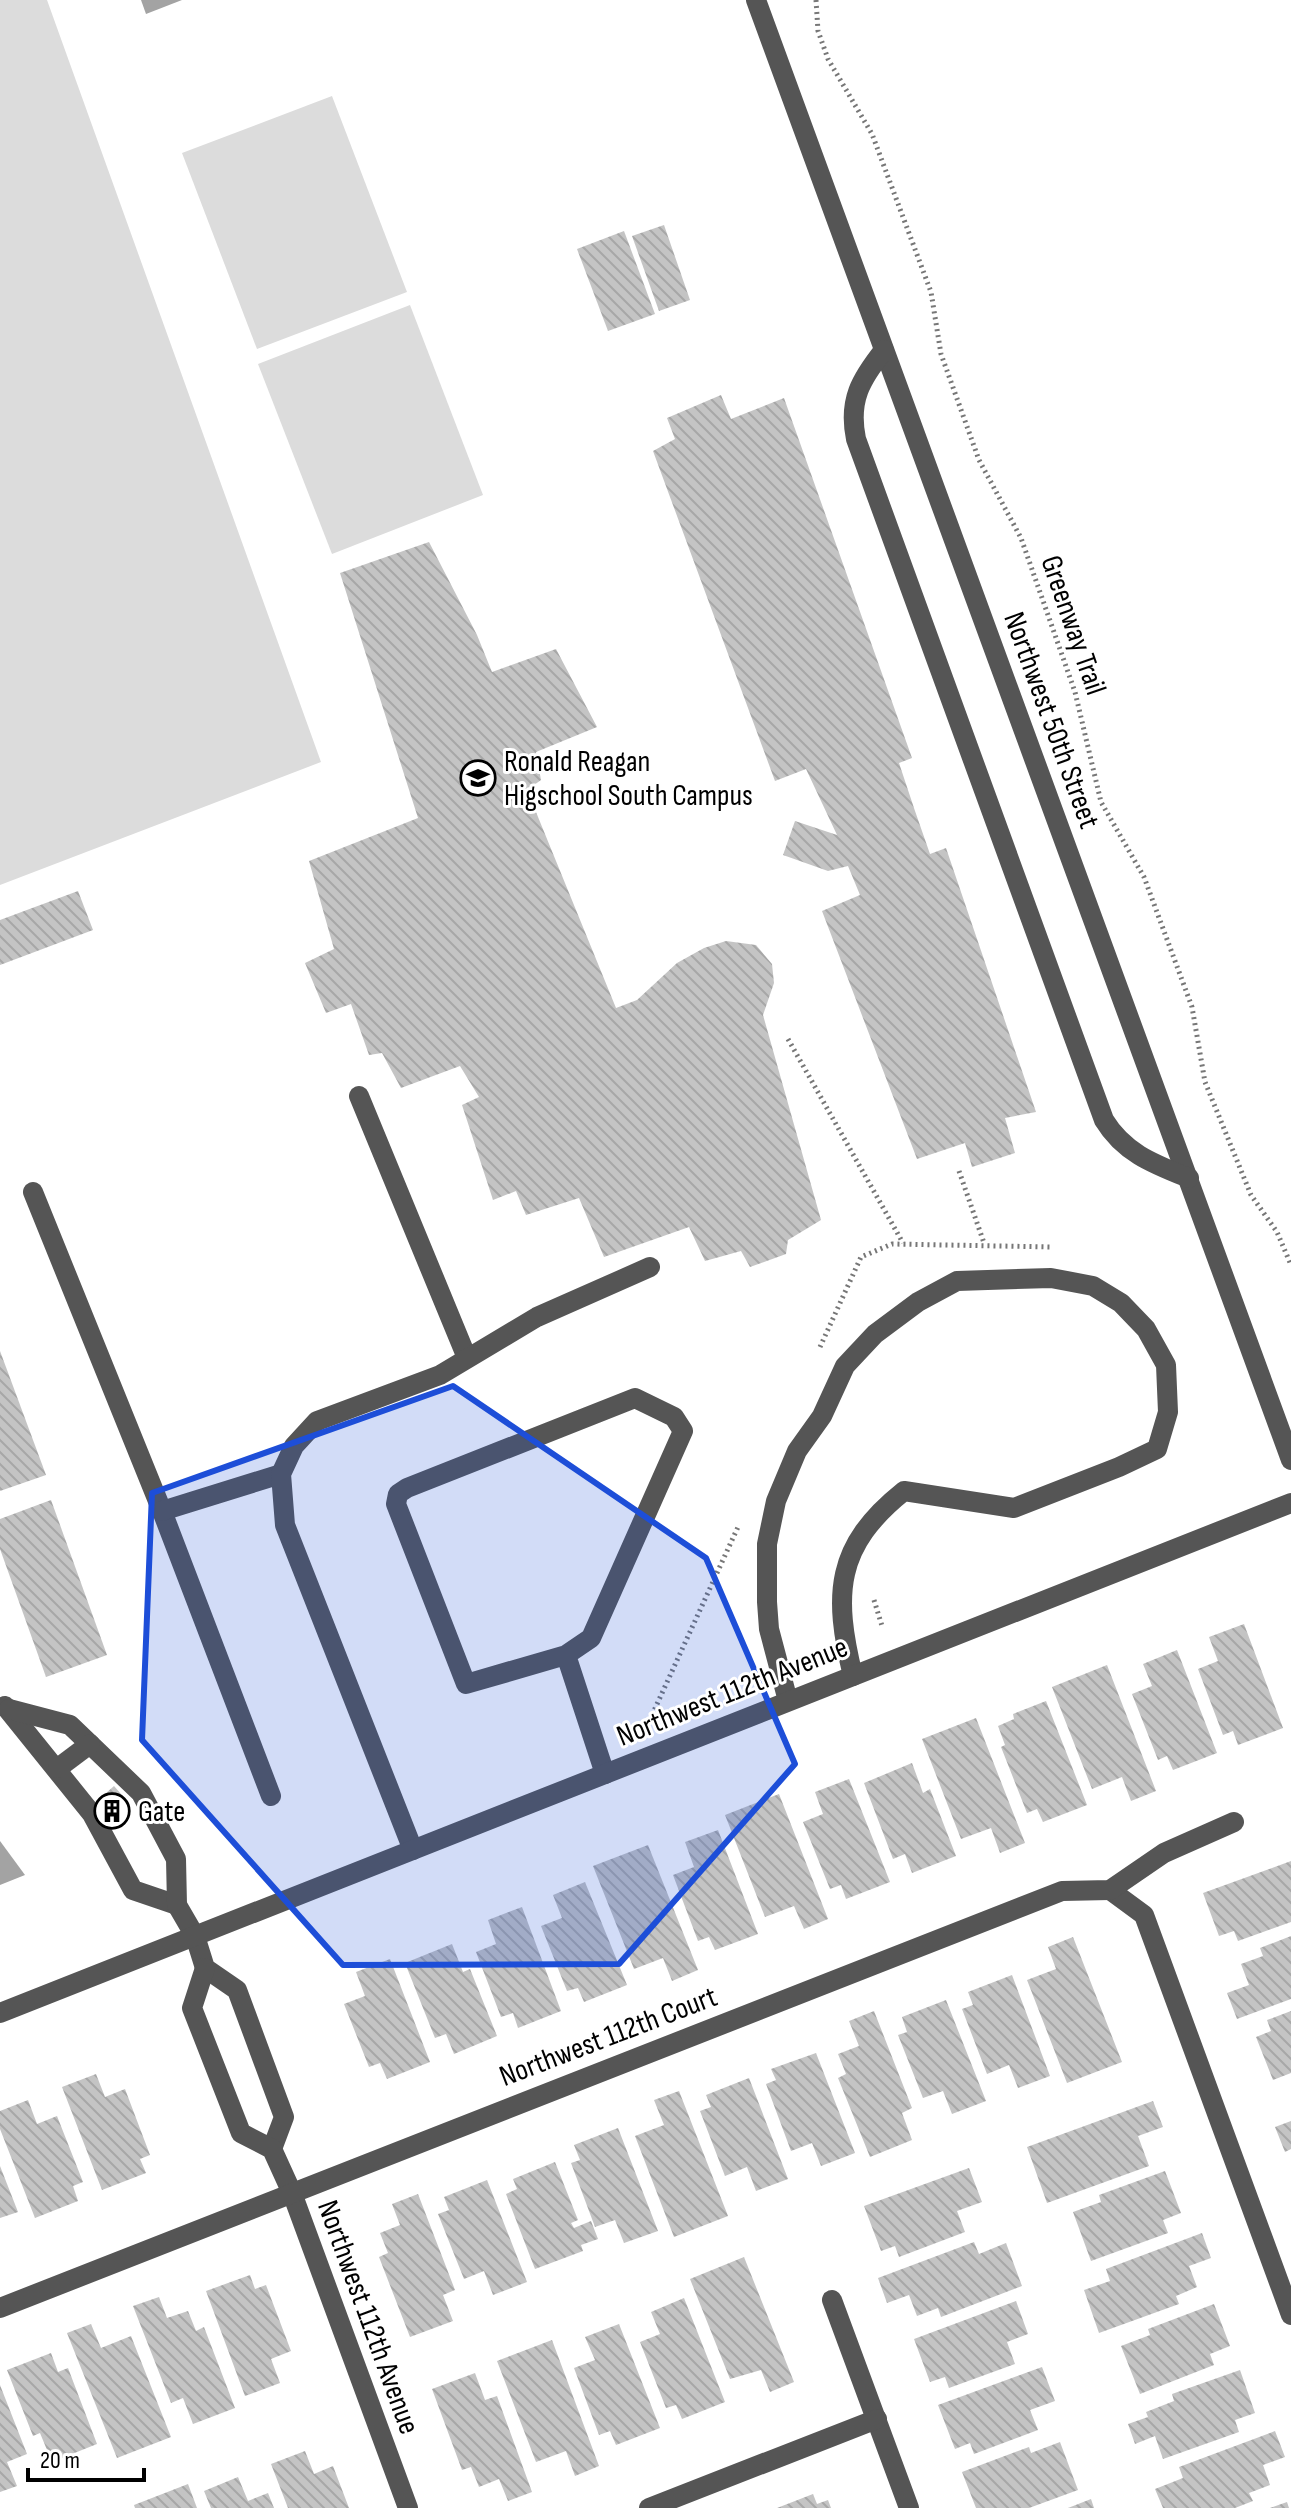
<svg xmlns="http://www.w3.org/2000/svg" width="1291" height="2508" viewBox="0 0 1291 2508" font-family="'Sofia Sans Condensed',sans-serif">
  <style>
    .park { fill: #dcdcdc }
    .water { fill: #a3a3a3 }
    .building { fill: url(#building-back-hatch) }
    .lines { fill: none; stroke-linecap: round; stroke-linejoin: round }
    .path { stroke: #777; stroke-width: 5; stroke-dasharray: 2 4; stroke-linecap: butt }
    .minor { stroke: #555; stroke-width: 20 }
    .marked { fill: #1d4ed8; fill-opacity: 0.2; stroke: #1d4ed8; stroke-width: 6; stroke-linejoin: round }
    .labels { text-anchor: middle; stroke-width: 6; stroke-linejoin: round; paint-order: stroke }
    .street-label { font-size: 30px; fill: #000; stroke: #fff }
    .poi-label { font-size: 30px; fill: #000; stroke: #fff; text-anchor: start }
  </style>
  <defs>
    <pattern id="building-back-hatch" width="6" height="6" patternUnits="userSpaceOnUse" patternTransform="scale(2)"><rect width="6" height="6" fill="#c4c4c4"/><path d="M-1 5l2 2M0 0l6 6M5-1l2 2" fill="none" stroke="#a7a7a7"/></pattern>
  </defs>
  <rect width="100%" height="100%" fill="#fff"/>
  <!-- park -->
  <g class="park">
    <path d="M0,0H47L321,762L0,885Z"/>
    <path d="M332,96L407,292L257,349L182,153Z"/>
    <path d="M410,305L483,495L332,554L258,364Z"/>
  </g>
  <!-- water -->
  <g class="water">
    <path d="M141,0H182L146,14Z"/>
    <path d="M0,1841L25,1875L0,1885Z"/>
  </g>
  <!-- building -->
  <g class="building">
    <path d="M664,225L690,300L659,311L632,236Z"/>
    <path d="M624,231L655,314L608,331L577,249Z"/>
    <path d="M721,395L731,419L784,398L912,758L899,763L915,811L930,854L946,848L1036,1112L1005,1118L1015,1153L972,1167L965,1143L917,1159L822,911L860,895L848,866L828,871L783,855L795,821L837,835L806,769L775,781L653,451L675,439L667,418Z"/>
    <path d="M429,542L477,635L492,672L556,649L597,727L536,752L541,780L527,790L616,1008L637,1000L677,963L704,948L726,941L756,945L772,964L774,983L763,1015L821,1220L788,1240L786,1254L750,1267L741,1251L705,1261L689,1227L604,1257L579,1198L526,1215L516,1191L493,1200L462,1105L479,1097L460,1066L401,1088L382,1053L369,1055L351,1004L326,1013L305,963L334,949L309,861L418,818L340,573Z"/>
    <path d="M78,891L93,930L0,965V920Z"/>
    <path d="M0,1351L46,1475L0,1491Z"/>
    <path d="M51,1500L107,1655L46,1677L0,1549V1519Z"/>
    <path d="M1244,1624L1283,1728L1238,1745L1233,1731L1223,1735L1198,1669L1218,1661L1209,1637Z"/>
    <path d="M1177,1650L1217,1753L1173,1770L1167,1756L1158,1760L1132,1694L1152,1686L1143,1664Z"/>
    <path d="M1107,1665L1156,1791L1131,1801L1122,1777L1092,1789L1052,1687Z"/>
    <path d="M1046,1701L1087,1805L1043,1822L1037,1809L1027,1813L1001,1747L1005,1745L998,1726L1014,1719L1013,1714Z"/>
    <path d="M976,1718L1025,1843L1000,1853L991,1828L961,1839L922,1739Z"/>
    <path d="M912,1763L923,1793L930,1789L956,1856L912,1873L905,1854L893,1859L864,1783Z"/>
    <path d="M849,1779L890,1882L846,1899L841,1885L830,1889L803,1822L823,1814L815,1792Z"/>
    <path d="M114,1786L129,1803L110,1819L96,1802Z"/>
    <path d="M779,1794L828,1919L804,1929L794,1906L765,1917L725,1815Z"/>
    <path d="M718,1830L758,1934L715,1950L709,1937L698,1941L673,1875L694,1867L685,1842Z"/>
    <path d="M648,1845L698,1970L672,1981L663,1958L634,1969L593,1866Z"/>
    <path d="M1291,1861V1922L1238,1941L1234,1931L1219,1936L1203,1893Z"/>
    <path d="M585,1882L627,1985L584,2002L578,1988L567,1991L541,1926L562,1918L553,1895Z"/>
    <path d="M522,1907L561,2011L518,2028L513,2013L501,2017L476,1952L496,1944L488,1920Z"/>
    <path d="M1291,1936V1999L1237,2019L1227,1993L1249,1985L1241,1964L1263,1956L1260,1948Z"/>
    <path d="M1073,1937L1122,2062L1067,2083L1027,1980L1056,1969L1048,1947Z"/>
    <path d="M452,1944L463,1972L470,1969L497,2036L454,2054L446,2034L435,2038L405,1963Z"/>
    <path d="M390,1959L430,2062L387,2079L380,2063L369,2067L344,2004L365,1996L356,1972Z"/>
    <path d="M1012,1975L1050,2076L1018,2088L1009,2065L987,2074L962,2009L973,2005L968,1992Z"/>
    <path d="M946,2000L986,2101L952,2114L943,2091L923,2098L898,2035L907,2032L902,2017Z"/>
    <path d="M874,2011L912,2108L902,2113L912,2140L870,2157L838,2078L846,2074L838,2054L859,2046L849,2021Z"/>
    <path d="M1291,2011V2073L1273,2080L1256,2037L1271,2031L1267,2020Z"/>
    <path d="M816,2053L855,2153L821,2166L812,2143L791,2151L766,2084L776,2080L771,2069Z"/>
    <path d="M96,2074L105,2097L125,2089L150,2155L140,2159L146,2173L102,2190L62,2087Z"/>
    <path d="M749,2078L788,2179L756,2191L747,2167L725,2176L700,2111L711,2107L706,2095Z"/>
    <path d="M679,2091L728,2216L674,2237L635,2136L664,2125L654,2100Z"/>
    <path d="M28,2100L37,2124L57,2116L83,2182L73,2186L78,2201L35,2218L0,2129V2111Z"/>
    <path d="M1153,2101L1163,2127L1138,2136L1149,2166L1047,2203L1027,2147Z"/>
    <path d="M1291,2121V2149L1285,2152L1275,2127Z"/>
    <path d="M618,2128L658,2231L624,2243L615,2220L595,2227L571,2163L580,2160L574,2145Z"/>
    <path d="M555,2162L578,2220L571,2223L574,2228L591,2221L598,2239L581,2245L583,2251L535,2269L506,2194L517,2189L513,2179Z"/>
    <path d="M0,2166L18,2212L0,2218Z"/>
    <path d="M969,2168L982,2202L957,2211L965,2232L899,2257L895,2246L881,2251L864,2206Z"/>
    <path d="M1165,2171L1181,2213L1163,2220L1168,2233L1091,2261L1073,2212L1101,2202L1099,2195Z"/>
    <path d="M487,2180L527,2282L493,2295L484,2271L464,2279L438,2214L449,2210L444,2197Z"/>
    <path d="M418,2194L455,2290L443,2295L453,2321L410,2337L379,2257L388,2253L380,2233L400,2225L392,2204Z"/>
    <path d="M1202,2233L1211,2258L1189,2266L1197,2287L1176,2296L1179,2304L1099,2333L1084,2290L1110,2281L1106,2269Z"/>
    <path d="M974,2242L979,2254L1006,2243L1022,2286L941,2317L938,2308L917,2316L909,2295L887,2303L878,2278Z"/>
    <path d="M744,2257L794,2382L770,2392L761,2370L730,2379L690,2279Z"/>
    <path d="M250,2275L255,2289L266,2285L291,2351L271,2359L280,2383L245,2396L206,2291Z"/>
    <path d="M159,2297L167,2318L188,2311L196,2331L204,2327L235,2408L193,2424L183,2398L171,2403L133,2306Z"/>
    <path d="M684,2298L725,2402L682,2419L676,2405L666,2408L640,2342L660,2334L651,2312Z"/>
    <path d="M1016,2301L1028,2334L1007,2342L1015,2364L949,2388L945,2377L930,2382L914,2339Z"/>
    <path d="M1214,2304L1230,2346L1210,2354L1214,2365L1140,2394L1121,2346L1150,2335L1148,2329Z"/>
    <path d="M91,2324L101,2348L131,2336L171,2437L117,2458L67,2333Z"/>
    <path d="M619,2324L660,2428L616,2445L610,2431L599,2435L574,2368L595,2360L585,2337Z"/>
    <path d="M552,2340L599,2466L575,2476L566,2451L536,2462L497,2361Z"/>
    <path d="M51,2353L58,2372L68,2368L97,2444L52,2462L40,2433L33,2436L7,2370Z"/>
    <path d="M1042,2367L1055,2401L1030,2410L1038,2430L974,2454L970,2443L955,2449L938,2405Z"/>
    <path d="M1240,2370L1255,2413L1235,2420L1239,2432L1163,2459L1155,2436L1135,2444L1128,2424L1148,2417L1146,2412L1174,2401L1172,2394Z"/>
    <path d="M475,2373L485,2400L497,2396L532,2492L508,2501L499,2479L479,2487L471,2467L462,2470L432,2389Z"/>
    <path d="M0,2385L27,2454L7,2462L17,2486L0,2492Z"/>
    <path d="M1275,2431L1285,2457L1263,2465L1270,2485L1249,2493L1253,2501L1235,2508H1163L1155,2489L1183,2478L1179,2467Z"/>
    <path d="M1060,2442L1078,2490L1029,2508H976L962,2472L1029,2447L1031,2453Z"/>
    <path d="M305,2451L314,2474L333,2466L349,2508H288L271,2464Z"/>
    <path d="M238,2477L248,2501L268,2493L274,2508H211L204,2491Z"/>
    <path d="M188,2484L197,2508H135L134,2505Z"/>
    <path d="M813,2494L817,2504L828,2500L831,2508H777Z"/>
    <path d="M1091,2499L1094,2508H1068Z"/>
    <path d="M1287,2502L1289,2508H1270Z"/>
  </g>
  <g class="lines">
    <!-- path -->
    <g class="path">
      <path d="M816,0L818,31L828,59L872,134L931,292L941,354L979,460L1021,538L1075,692L1101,802L1144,877L1192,1007L1205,1082L1251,1195L1277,1232L1291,1265"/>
      <path d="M788,1039L903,1243"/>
      <path d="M959,1171L984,1243"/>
      <path d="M820,1347L861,1257L892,1244L1053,1247"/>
      <path d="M874,1600L882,1626"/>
      <path d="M652,1715L738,1527"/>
    </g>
    <!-- minor -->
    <g class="minor">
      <path d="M756,0L1291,1460"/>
      <path d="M884,350C861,379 848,400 856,439L1104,1120C1124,1153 1154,1164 1189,1178"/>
      <path d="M359,1096L467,1358"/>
      <path d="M33,1192L162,1511L271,1796"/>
      <path d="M162,1511L281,1474"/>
      <path d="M566,1655L591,1638L683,1431L674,1417L635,1398L407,1488L398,1494L396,1504L466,1684L566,1655L605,1774"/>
      <path d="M788,1701L769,1629L767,1602V1544L776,1501L797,1451L822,1416L845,1366L875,1334L918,1302L957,1281L1051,1278L1093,1286L1121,1303L1146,1329L1166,1365L1168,1412L1157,1449L1119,1467L1014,1508L904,1491C835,1546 833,1594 853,1676"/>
      <path d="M5,1706L92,1814L133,1890L177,1905"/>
      <path d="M9,1709L70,1725L141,1793L176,1859L177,1905L195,1936L205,1968L237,1990L284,2117L272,2149"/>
      <path d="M58,1768L90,1744"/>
      <path d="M413,1850L285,1525L281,1474L294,1446L317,1421L440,1375L537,1317L650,1267"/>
      <path d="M1110,1890L1144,1915L1291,2315"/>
      <path d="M205,1968L192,2008L241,2133L272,2149L292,2193L408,2508"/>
      <path d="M0,2013L1291,1503"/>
      <path d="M832,2300L909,2508"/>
      <path d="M0,2308L1062,1891L1110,1890L1164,1853L1234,1822"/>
      <path d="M649,2508L877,2419"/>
    </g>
  </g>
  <!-- marked area -->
  <path class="marked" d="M453,1386L706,1558L795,1764L619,1964L343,1965L142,1740L152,1493Z"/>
  <!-- icons -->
  <defs>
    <symbol id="school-ring" viewBox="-11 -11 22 22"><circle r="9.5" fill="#fff" stroke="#000" stroke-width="1.5"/><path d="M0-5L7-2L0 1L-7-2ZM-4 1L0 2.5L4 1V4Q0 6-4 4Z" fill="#000"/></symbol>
    <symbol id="building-ring" viewBox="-11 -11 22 22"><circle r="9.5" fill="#fff" stroke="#000" stroke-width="1.5"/><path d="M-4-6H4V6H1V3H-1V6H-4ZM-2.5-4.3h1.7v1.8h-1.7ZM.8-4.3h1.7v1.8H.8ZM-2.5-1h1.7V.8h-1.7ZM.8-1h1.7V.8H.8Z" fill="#000"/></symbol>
  </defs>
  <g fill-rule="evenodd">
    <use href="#school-ring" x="458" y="758" width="40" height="40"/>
    <use href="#building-ring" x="92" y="1791" width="40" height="40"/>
  </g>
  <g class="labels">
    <!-- street labels -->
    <g class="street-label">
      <text transform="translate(1074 625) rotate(71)" y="10">Greenway Trail</text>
      <text transform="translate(1052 720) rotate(70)" y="10">Northwest 50th Street</text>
      <text transform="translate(732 1691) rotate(-22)" y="10">Northwest 112th Avenue</text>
      <text transform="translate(608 2036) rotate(-21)" y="10">Northwest 112th Court</text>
      <text transform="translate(369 2317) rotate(70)" y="10">Northwest 112th Avenue</text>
    </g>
    <!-- poi labels -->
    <g class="poi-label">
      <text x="504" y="771">Ronald Reagan<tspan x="504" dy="34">Higschool South Campus</tspan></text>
      <text x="138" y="1821">Gate</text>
    </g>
  </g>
  <!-- scale -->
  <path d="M28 2468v12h116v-12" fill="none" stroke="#000000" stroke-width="4"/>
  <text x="40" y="2468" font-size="24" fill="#000000" stroke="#ffffff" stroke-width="6" paint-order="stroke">20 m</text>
</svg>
